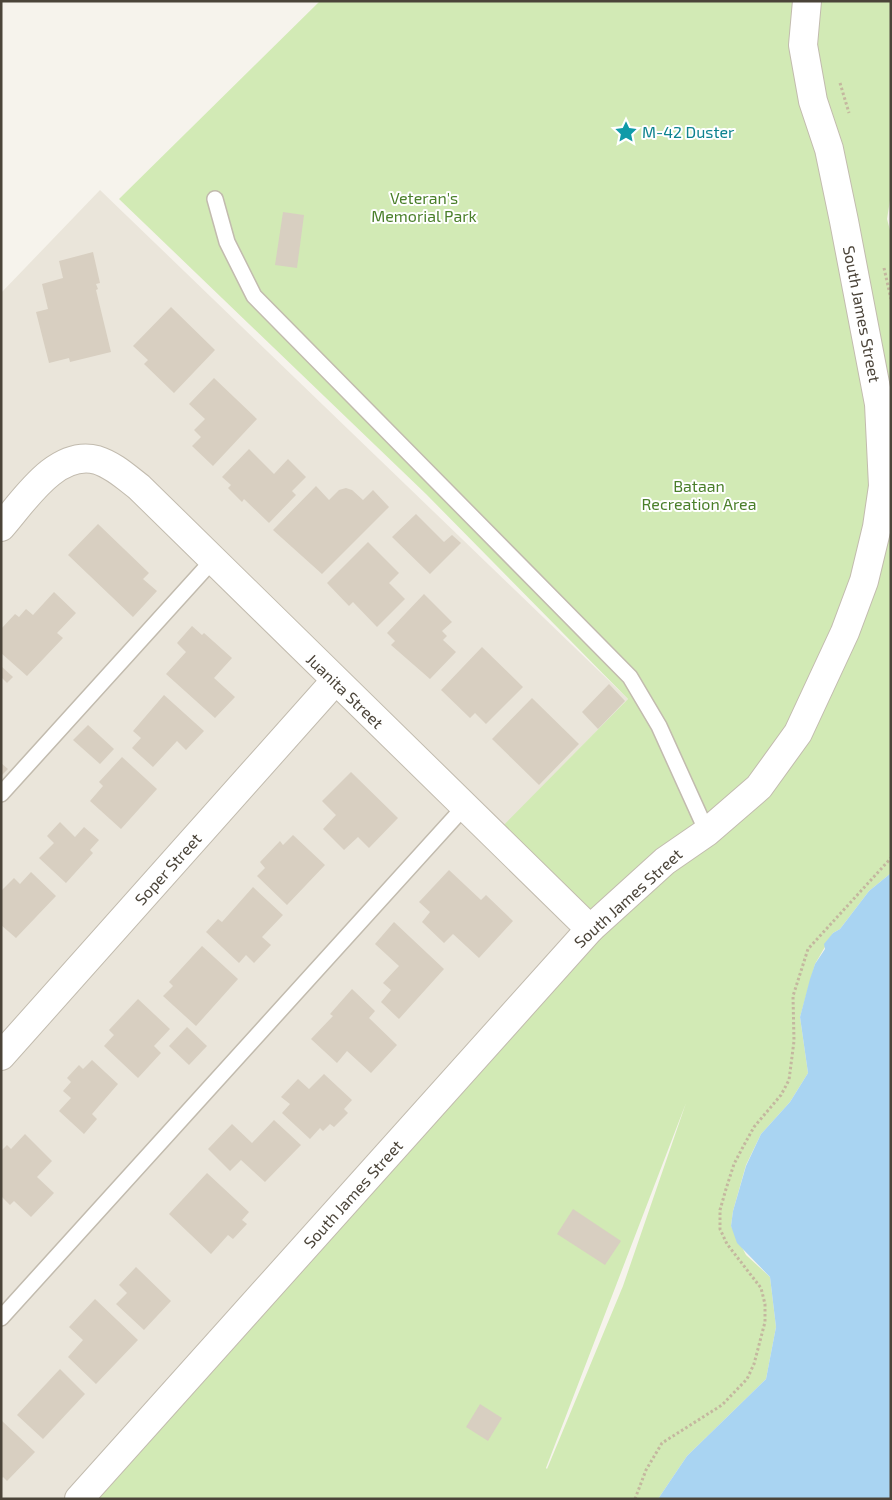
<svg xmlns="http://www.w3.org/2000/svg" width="892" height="1500" viewBox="0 0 892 1500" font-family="'Exo 2',sans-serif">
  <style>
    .residential { fill: #eae5da }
    .green { fill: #d2eab5; fill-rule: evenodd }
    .water { fill: #a9d4f2 }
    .building { fill: #d8cfc1 }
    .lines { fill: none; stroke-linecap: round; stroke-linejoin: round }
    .service-casing { stroke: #c2bbae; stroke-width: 18 }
    .minor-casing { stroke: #c2bbae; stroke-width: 30 }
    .path { stroke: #c4b79f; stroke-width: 3; stroke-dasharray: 2.5 2.5; stroke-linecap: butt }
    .service { stroke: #fff; stroke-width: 15 }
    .minor { stroke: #fff; stroke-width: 28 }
    .labels { text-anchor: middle; stroke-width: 4; stroke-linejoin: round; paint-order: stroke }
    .culture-label { font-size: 16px; fill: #0d838f; stroke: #fff; text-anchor: start }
    .park-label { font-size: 16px; fill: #4a7f2a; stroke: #fff }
    .street-label { font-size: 16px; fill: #4b4439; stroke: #fff }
  </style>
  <rect width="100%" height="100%" fill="#f6f3ec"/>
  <!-- residential -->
  <path class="residential" d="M100,190L628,699L495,835L590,929L79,1499H1V293Z"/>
  <!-- green -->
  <path class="green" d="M320,1H891V194L887,219L891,234V873L869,891L840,929L833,933L815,964L800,1017L808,1073L790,1102L761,1134L746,1165L733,1211L731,1226L746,1255L770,1277L776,1327L766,1379L687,1456L658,1499H79L589,929L494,835L628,699L426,494L119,199ZM686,1103L623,1286L547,1469L546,1468Z"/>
  <!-- water -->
  <path class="water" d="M891,873V1499H658L687,1456L766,1379L776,1327L770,1277L737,1243L731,1226L733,1211L746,1166L761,1134L790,1102L808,1073L800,1017L810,979L815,964L825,949L824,944L833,933L840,929L869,891Z"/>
  <!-- building -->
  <g class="building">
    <path d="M283,212L304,215L297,268L275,265Z"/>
    <path d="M93,252L100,283L96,284L98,289L96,290L111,352L70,362L69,358L49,363L36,312L48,309L42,284L63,278L59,261Z"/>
    <path d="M171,307L215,350L174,393L144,364L148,360L133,346Z"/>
    <path d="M214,378L257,419L213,466L192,446L201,437L194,430L205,419L189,404Z"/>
    <path d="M249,449L274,474L288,459L306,477L292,491L296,495L269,523L244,499L242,502L228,488L231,485L222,477Z"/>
    <path d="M316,486L329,500L339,490L346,488L352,490L363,500L373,490L389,507L322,574L273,530Z"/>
    <path d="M416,514L444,542L452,535L461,543L430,574L392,537Z"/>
    <path d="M98,524L149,573L143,579L157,591L133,617L68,555Z"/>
    <path d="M368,542L399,573L389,583L405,599L377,627L353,602L349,606L327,583Z"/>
    <path d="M54,592L76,613L57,633L63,638L27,676L1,653V629L15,614L19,617L26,609L33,615Z"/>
    <path d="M424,594L452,622L442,631L447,636L443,640L456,652L430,679L391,645L395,641L387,633Z"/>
    <path d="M192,626L202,635L204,633L232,658L214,678L235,697L215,718L166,674L186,652L177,643Z"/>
    <path d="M482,647L523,687L486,724L475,713L470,718L441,690Z"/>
    <path d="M1,666L13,677L7,683L1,677Z"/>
    <path d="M609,684L625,701L598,729L582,712Z"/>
    <path d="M164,695L204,731L186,750L177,741L153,767L132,748L141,738L133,731Z"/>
    <path d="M532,698L579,744L539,785L492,739Z"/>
    <path d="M88,725L114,749L100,764L73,740Z"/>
    <path d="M122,757L157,789L121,829L90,801L103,786L99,782Z"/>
    <path d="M1,763L8,769L1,776Z"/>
    <path d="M351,772L398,818L369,848L358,837L344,850L323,829L336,815L322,801Z"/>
    <path d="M60,822L75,837L84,827L99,840L90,850L93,853L66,883L39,858L54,843L47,836Z"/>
    <path d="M293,835L325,865L287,905L257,876L265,868L260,862L280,841L283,845Z"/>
    <path d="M449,870L481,900L486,895L513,921L479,958L453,934L444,943L422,922L430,912L419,902Z"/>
    <path d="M31,872L56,896L16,938L1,925V891L14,878L20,884Z"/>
    <path d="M253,887L283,915L262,937L271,945L254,963L246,955L239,963L206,932L218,919L222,922Z"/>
    <path d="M394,922L444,969L399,1019L381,1002L391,990L383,983L399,966L375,944Z"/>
    <path d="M202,946L238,979L196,1026L163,996L173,986L169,982Z"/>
    <path d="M352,989L375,1011L369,1018L397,1045L371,1073L347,1051L337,1063L311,1039L333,1016L330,1014Z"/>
    <path d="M138,999L170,1029L154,1046L161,1053L138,1078L104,1046L114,1035L109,1030Z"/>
    <path d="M187,1027L207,1046L189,1065L169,1046Z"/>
    <path d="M92,1060L118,1084L92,1114L97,1119L84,1134L59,1111L71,1098L63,1091L71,1082L67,1078L79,1065L83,1069Z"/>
    <path d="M324,1074L352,1100L344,1109L348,1113L334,1127L330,1124L323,1131L320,1128L310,1139L282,1113L290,1104L281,1097L298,1079L309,1089Z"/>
    <path d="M274,1120L301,1145L265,1182L241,1160L230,1171L208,1149L232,1124L252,1143Z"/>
    <path d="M25,1134L52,1161L37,1177L54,1193L31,1217L14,1201L10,1205L1,1196V1151L7,1145L11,1149Z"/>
    <path d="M207,1173L249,1212L242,1220L247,1224L233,1239L228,1235L211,1254L169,1214Z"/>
    <path d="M573,1209L621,1241L605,1265L557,1234Z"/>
    <path d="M136,1267L171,1301L144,1330L116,1304L127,1293L119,1285Z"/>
    <path d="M95,1299L138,1340L96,1384L68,1357L83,1340L69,1327Z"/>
    <path d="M60,1369L85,1394L43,1439L17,1415Z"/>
    <path d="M480,1404L502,1418L488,1441L466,1427Z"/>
    <path d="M1,1420L35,1452L7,1481L3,1477L1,1479Z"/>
  </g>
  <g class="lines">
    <defs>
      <g id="service">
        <path d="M215,199L227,242L254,296L630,677L659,726L707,832"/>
        <path d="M1,794L212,561"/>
        <path d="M1,1318L465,806"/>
      </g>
      <g id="minor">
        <path d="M1,527C24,501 56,449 97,460C113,465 126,477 139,487L590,929"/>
        <path d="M1,1056L335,681"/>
        <path d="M79,1499L590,929L665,861L707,832L759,787L798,733L845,632L864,581L877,527L883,486L879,404L844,221L829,149L813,101L803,45L807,1"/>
      </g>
    </defs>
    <!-- service casing -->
    <use href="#service" class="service-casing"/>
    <!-- minor casing -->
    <use href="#minor" class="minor-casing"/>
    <!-- path -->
    <g class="path">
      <path d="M840,83L849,113"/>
      <path d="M884,268L891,299"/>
      <path d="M635,1499L646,1470L662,1443L722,1405L747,1379L754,1364L765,1322V1304L761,1288L727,1244L720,1229V1210L726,1189L734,1164L744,1145L754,1127L781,1095L789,1080L794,1041L793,996L808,949L891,858"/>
    </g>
    <!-- service -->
    <use href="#service" class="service"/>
    <!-- minor -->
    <use href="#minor" class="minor"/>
  </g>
  <!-- icons -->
  <defs>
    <symbol id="sight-bare" viewBox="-9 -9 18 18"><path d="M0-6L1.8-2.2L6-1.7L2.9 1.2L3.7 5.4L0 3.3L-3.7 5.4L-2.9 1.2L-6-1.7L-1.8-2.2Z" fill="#0f9aa8" stroke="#fff" stroke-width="2.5" paint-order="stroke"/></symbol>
  </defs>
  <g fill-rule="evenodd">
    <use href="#sight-bare" x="610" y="116" width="32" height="32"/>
  </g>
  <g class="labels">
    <!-- culture labels -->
    <g class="culture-label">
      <text x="642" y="138">M-42 Duster</text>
    </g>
    <!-- park labels -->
    <g class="park-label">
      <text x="424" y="204">Veteran's<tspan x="424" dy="18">Memorial Park</tspan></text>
      <text x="699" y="492">Bataan<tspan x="699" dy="18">Recreation Area</tspan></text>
    </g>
    <!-- street labels -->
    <g class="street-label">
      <text transform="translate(862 314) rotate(79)" y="6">South James Street</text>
      <text transform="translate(345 691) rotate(44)" y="6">Juanita Street</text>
      <text transform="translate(168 869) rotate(-48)" y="6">Soper Street</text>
      <text transform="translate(628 898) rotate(-42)" y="6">South James Street</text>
      <text transform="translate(353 1194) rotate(-48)" y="6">South James Street</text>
    </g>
  </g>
  <!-- border -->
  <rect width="892" height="1500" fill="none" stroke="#4b4439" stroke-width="5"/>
</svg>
